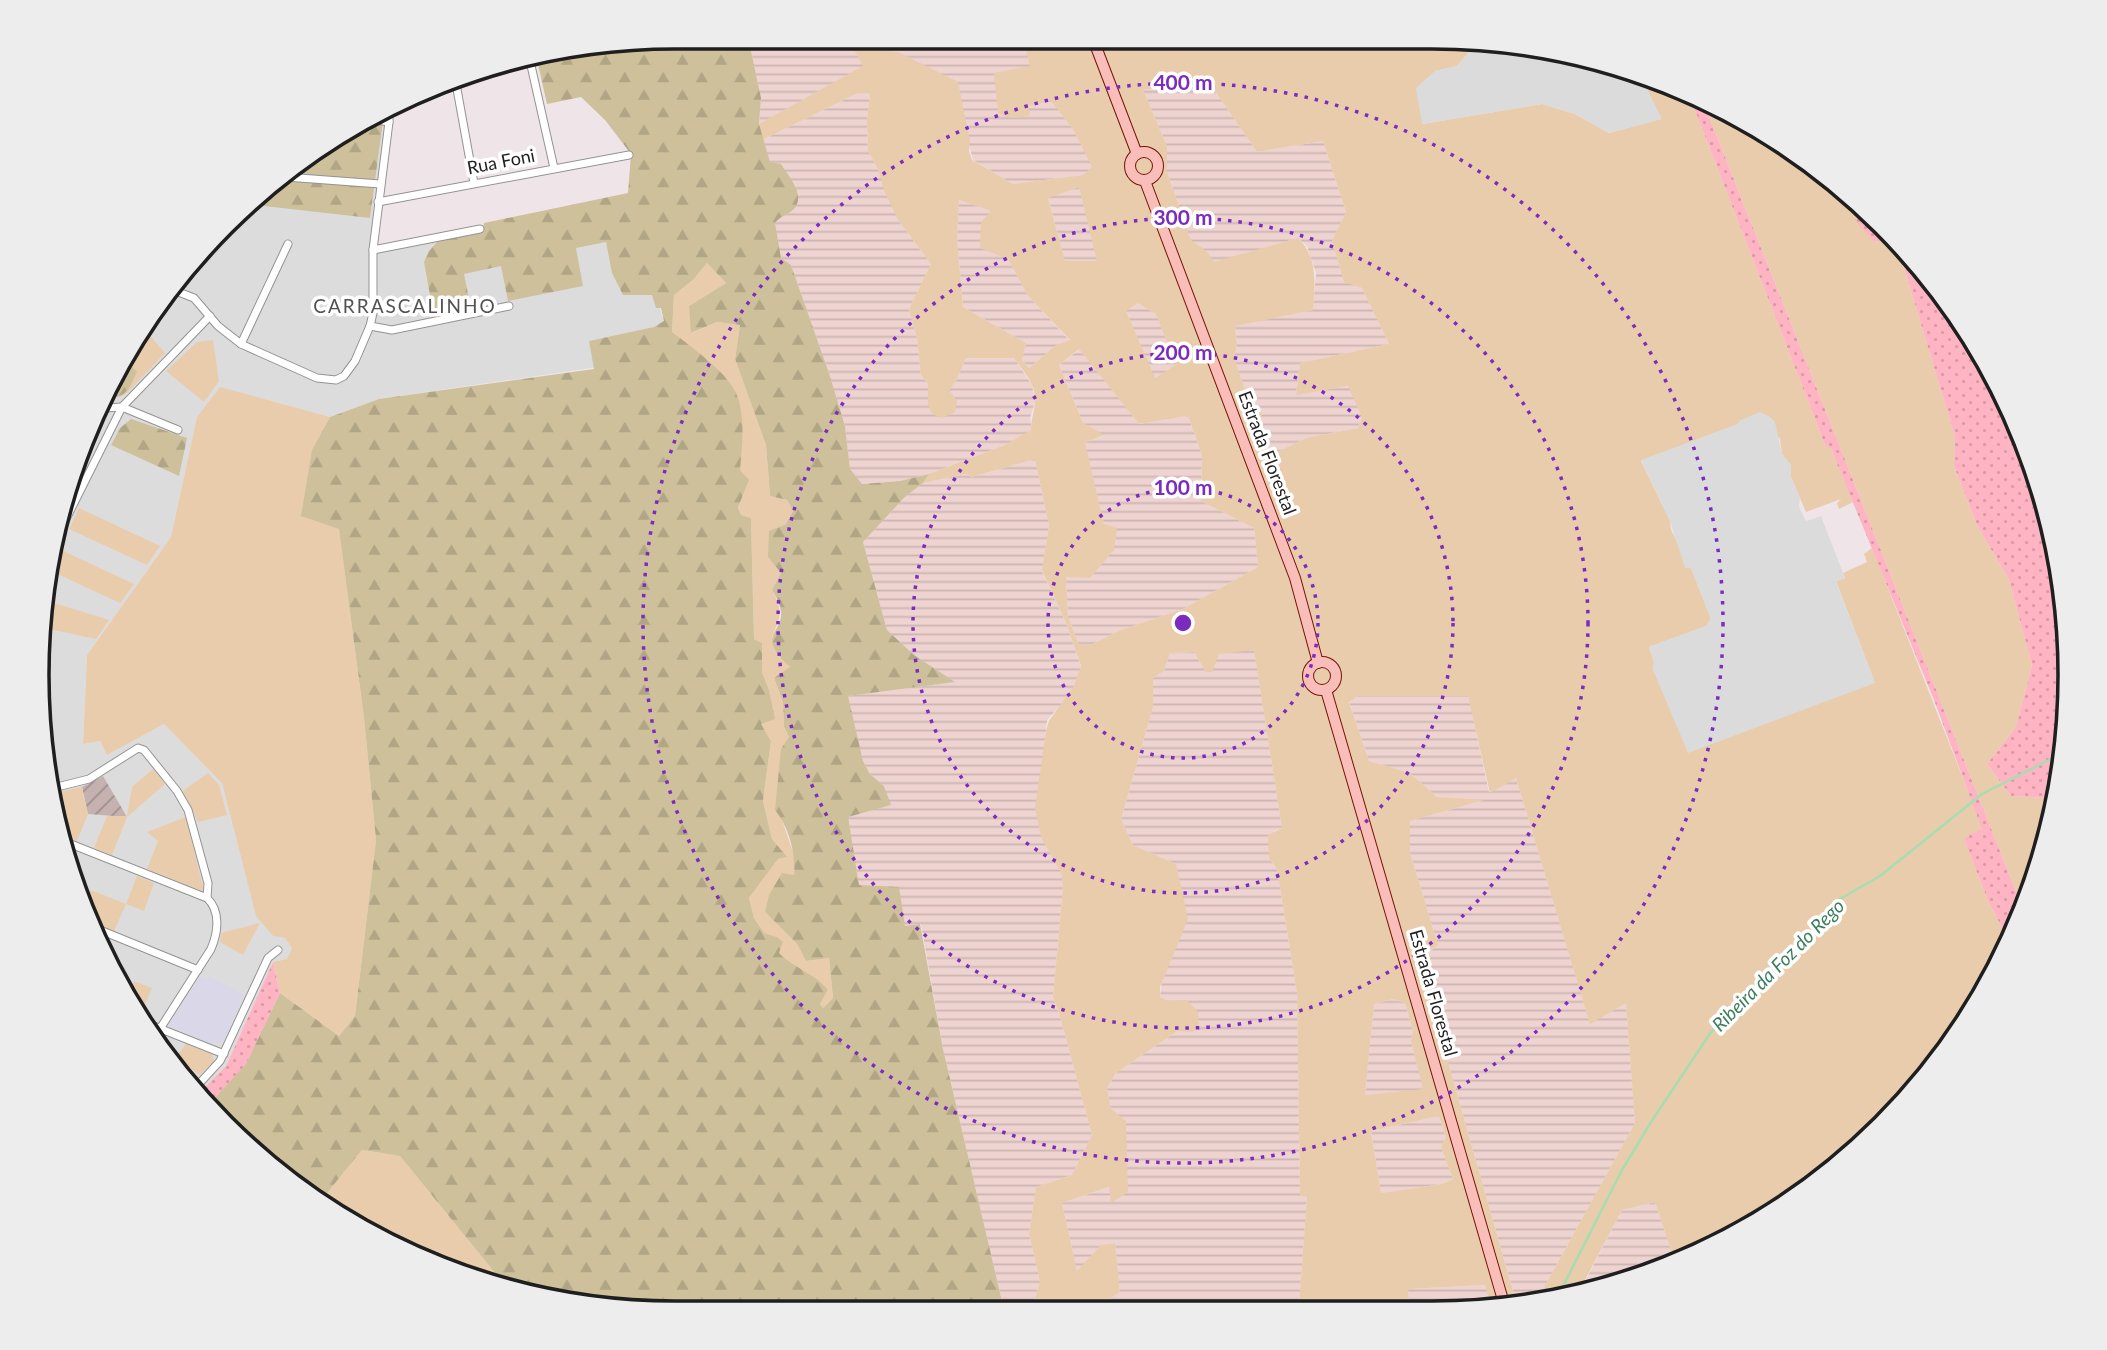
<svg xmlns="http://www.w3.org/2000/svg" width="2107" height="1350" viewBox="0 0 2107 1350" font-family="Lato,sans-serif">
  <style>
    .residential { fill: #dddcdd }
    .industrial { fill: #dad7e8 }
    .construction { fill: url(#construction-furrows) }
    .farmland { fill: url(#farmland-rules) }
    .grass { fill: #e9ccab; fill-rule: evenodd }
    .forest { fill: url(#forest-firs); fill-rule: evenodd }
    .sand { fill: url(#sand-dots) }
    .parking { fill: #dbdbdb }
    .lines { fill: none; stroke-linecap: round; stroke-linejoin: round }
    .stream { stroke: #a6ddb3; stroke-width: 2.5 }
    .minor-casing { stroke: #939393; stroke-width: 9 }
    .secondary-casing { stroke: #751406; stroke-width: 12 }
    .minor { stroke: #fff; stroke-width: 7 }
    .secondary { stroke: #f9beba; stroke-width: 10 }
    .ring { fill: none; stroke: #7b2cbf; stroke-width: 3.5; stroke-dasharray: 3.5 7 }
    .labels { text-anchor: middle; stroke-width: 7; stroke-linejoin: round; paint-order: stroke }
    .street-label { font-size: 18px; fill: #1f1f1f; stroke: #fff }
    .neighbourhood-label { font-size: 19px; letter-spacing: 2px; fill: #525252; stroke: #fff }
    .water-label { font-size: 19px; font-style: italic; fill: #3a7f5d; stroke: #fff }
    .rim { fill: none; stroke: #1f1f1f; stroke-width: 3.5 }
    .centre { fill: #7b2cbf; stroke: #fff; stroke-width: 3.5 }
    .ring-label { font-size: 21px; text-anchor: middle; font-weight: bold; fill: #7b2cbf; stroke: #fff; stroke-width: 7; stroke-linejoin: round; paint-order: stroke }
  </style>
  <defs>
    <pattern id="construction-furrows" width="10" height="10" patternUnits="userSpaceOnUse" patternTransform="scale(1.75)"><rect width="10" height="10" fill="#c4b1b0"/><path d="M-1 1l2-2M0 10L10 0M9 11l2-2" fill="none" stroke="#9f8f8f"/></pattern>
    <pattern id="farmland-rules" width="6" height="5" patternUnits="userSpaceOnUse" patternTransform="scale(1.75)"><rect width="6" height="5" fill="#eed3d0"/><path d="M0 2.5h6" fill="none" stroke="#ccb5b2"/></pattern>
    <pattern id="forest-firs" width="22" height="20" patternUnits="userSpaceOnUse" patternTransform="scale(1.75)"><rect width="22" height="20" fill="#cec09a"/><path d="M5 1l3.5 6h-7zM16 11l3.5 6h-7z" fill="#b0a584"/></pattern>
    <pattern id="sand-dots" width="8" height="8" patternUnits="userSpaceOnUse" patternTransform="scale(1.75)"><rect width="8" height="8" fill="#feb4c2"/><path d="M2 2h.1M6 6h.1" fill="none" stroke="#d99aa6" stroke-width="1.8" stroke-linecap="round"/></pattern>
  </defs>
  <rect width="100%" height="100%" fill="#efe5e8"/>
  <!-- residential -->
  <path class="residential" d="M389,110L375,248L569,207L630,197L673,356L379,399L330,417L221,388L197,417L171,537L87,655L83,744L100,741L107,755L164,724L222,783L256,915L273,936L285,938L292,948L287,959L273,962L226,1066L201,1091L122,994L58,840L38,634L71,469L169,286L320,145Z"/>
  <!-- industrial -->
  <path class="industrial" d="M200,976L206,980L209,976L244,995L223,1042L215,1045L168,1026Z"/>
  <!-- construction -->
  <path class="construction" d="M103,776L127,817L88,814L82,787Z"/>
  <!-- farmland -->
  <g class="farmland">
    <path d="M748,37L848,38L864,66L759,124L761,98Z"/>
    <path d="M871,38L1023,39L1031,66L1028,106L1051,100L1073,129L1093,167L1083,175L1013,184L973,160L966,132L898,52L871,49Z"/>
    <path d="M1208,81L1257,152L1323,141L1346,212L1332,241L1344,281L1362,288L1389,344L1300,363L1296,394L1349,386L1362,417L1358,428L1306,438L1269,456L1261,430L1262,414L1247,395L1234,358L1237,345L1235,325L1313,310L1316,273L1307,246L1298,238L1214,263L1207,252L1193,244L1187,236V228L1167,172V146L1143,90Z"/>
    <path d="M870,92L867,120L868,151L878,169L898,220L931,264L909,309L917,338L921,375L928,384V405L949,390L956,381L966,358H1014L1032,385L1035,402L1030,418L1032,430L1005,445L929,474L900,481L861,484L850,469L845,426L830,376L791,265L781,258L774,223L776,220L793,210L770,163L762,140L856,94Z"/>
    <path d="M1079,187L1098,261L1065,262L1048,197Z"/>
    <path d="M959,200L992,211L1008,259L1028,296L1070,341L1055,346L1029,368L1022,360L1026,343L963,307L957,238Z"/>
    <path d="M1138,303L1156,314L1177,366L1154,378L1126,311Z"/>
    <path d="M1080,349L1139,424L1188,416L1202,455L1201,501L1254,528L1258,567L1183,609L1118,631L1091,645H1079L1068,617L1066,577L1104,524L1084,443L1103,436L1083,423L1059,365Z"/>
    <path d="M1035,459L1049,525L1042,571L1066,623L1081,667L1074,686L1061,705L1047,720L1042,767L1053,856L1061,872L1063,887L1053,997L1060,1016L1092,1135L1072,1175L1036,1187L1029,1233L1040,1282L1031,1310H1004L943,1049L921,924L905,926L859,885L847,817L890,805L884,786L870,774L863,761L847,696L954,682L914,655L887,630L863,542L905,497L923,483L965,474L972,477Z"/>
    <path d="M1254,649L1282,828L1274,831L1269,858L1277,869L1297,993L1300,1196L1307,1197L1299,1305L1294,1311L1093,1310L1120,1292L1115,1243L1101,1245L1077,1272L1062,1203L1110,1187L1111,1109L1107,1088L1116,1073L1177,1031H1193L1169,1001L1160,997L1176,864L1133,845L1121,819L1153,707V678L1164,671L1170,653L1194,652L1206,672L1219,654Z"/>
    <path d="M1468,695L1489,792L1516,778L1590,1023L1626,1002L1635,1123L1536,1302L1517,1305L1419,960L1438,945L1410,853L1409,821L1481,801L1437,797L1410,773L1369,761L1349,701L1358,696Z"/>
    <path d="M1393,999L1405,1003L1413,1030L1411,1041L1424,1090L1365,1095L1374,1004Z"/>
    <path d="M1439,1116L1446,1137L1441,1147L1453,1179L1442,1184L1381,1193L1371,1131Z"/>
    <path d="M1655,1202L1675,1262L1597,1292L1578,1295L1622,1210Z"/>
    <path d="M1486,1285L1492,1309L1473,1312H1410L1408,1289Z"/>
  </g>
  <!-- grass -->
  <g class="grass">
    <path d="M848,38H871V49L898,52L958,82L970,141L969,151L972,160L1013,184L1083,175L1092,167L1073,129L1051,101L1028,106L1030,115C1018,119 1010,119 998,113L994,73L1030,66L1023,39L1486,42L1471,50L1457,66L1435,71L1423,124L1542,104L1575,114L1609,133L1661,119L1643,81L1689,95L1825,445L1831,449L1853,502L1839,509L1837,503L1841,499L1806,512L1791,477V465L1782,454L1780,438L1741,420L1738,424L1641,461L1670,521L1671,530L1691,568L1711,619L1706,626L1649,647L1654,662L1653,670L1875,683L1836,581L1845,578L1843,573L1867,562L1864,554L1872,548L1983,829L1965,837V842L1989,903L2009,941L1985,994L1912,1096L1821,1181L1715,1247L1675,1262L1655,1202L1622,1210L1577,1295L1536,1302L1635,1123L1626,1003L1590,1024L1516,778L1490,793L1468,696H1358L1349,702L1369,761L1410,773L1437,797L1484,800L1410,821V853L1438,945L1419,960L1517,1305L1492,1309L1485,1285L1408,1289L1410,1312L1294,1311L1299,1305L1307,1197L1300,1196L1297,993L1277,869L1269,858L1268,835L1282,828L1254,650L1219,654L1212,672H1206L1194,652L1170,653L1164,671L1153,678V707L1121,819L1133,845L1176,864L1188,919L1160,987V997L1169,1001L1187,1000L1198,1012L1199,1024L1193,1032L1177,1031L1116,1073L1107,1088L1111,1109L1126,1121L1128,1192L1111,1203L1109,1187L1062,1203L1077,1271L1101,1245L1115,1243L1120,1292L1093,1310H1031L1040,1282L1029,1233L1036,1187L1072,1175L1092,1135L1060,1016L1053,997L1063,887L1061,872L1041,837L1035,808L1046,731L1049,721L1074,686L1081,666L1066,623L1042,570L1049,525L1035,459L972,477L965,474L923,483L929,474L1005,445L1031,430C1031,420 1034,413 1035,403C1037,385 1023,371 1014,358H966L956,381L949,390L957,401L955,412L942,418L932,414L928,405V384L921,375L917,338L909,309L931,264L898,220L884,190L878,169L868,151L867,120L870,92L856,94L762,140L759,124L863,66ZM1208,81L1257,152L1323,141L1346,212L1332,241L1344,282L1362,288L1389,344L1300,363L1296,395L1348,386L1362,417L1358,428L1306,438L1269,456L1261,431L1262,414L1247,395L1234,358L1237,345L1235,326L1313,310C1315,284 1318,257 1298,238L1214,262C1212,259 1210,255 1207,252C1198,243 1188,243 1187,228L1167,172V146L1143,90ZM1079,187L1097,261H1065L1048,198ZM959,200L991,211L981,222L980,248L1008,259L1028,296L1070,340L1055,346L1029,368L1022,360L1026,343L963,307L957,238ZM1138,303L1156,314L1176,365L1155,378L1126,311ZM1079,349L1139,424L1188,416L1202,455L1201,501L1254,528L1258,567L1183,609L1118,631L1091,645H1079L1068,617L1066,577L1090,578L1114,550L1117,528L1104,524L1085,443L1104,435L1083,423L1059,365ZM1393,999L1405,1003L1413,1030L1411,1041L1423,1089L1365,1095L1374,1004ZM1439,1116L1446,1137L1441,1147L1453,1179L1442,1184L1381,1193L1371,1131Z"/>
    <path d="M1702,99L1714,102L1853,195L1872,216L1855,219L1874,242L1892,237L1896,241L1955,437L1954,466L1977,525L2009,580L2032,665L2016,727L1987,764L2011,796L2047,798L2055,801L2037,880L2023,909Z"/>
    <path d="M707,263L726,283L689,306L692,333L717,322L740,325L735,359L766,445L770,496L787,500L793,511L785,525L781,573L772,590C783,611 781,615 772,637L790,668L774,678L783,702L784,727L789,737L781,817L795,858L794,875L765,912L797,944L806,961L829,958L833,998L823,1008L820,1004L828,990C816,974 788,971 779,953C777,949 777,941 777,937L764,934L754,918L749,898L778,859L786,857L772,839L763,801L771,741L761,724L774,719L769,690L762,672V643L754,639L751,518L741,515L738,506L748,480L740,471L741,418L735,392L672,332L674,295L693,280Z"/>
    <path d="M145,330L165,353L129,391L122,396L108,399Z"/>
    <path d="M213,340L219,381L204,402L166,371L197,342Z"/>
    <path d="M220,387L330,417L312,451L339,528L364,718L376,840L355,1016L339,1036L280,993L273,962L287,959L292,948L285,938L273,936L256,916L222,783L164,724L107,755L100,741L83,744L87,655L171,537L197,417Z"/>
    <path d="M79,508L160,546L147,565L69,529Z"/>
    <path d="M59,549L134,584L120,603L51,571Z"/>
    <path d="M45,600L109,620L96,639L39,627Z"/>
    <path d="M153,769L165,784L127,817L112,855L94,848L107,816H127L132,787Z"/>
    <path d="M208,773L219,785L227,815L198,822L183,791Z"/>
    <path d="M82,787L88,814L77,841L58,834L54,793Z"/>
    <path d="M186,817L203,887L202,891L147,869L158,841L147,832Z"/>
    <path d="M137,876L154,883L144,911L126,904L114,931L92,922L85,904L91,890L126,904Z"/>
    <path d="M260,923L243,955L220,942L221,933Z"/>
    <path d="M134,981L152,988L141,1015L126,999Z"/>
    <path d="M186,1044L212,1054L214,1061L199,1075L176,1057Z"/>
    <path d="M362,1150L400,1156L504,1284L430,1265L323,1198Z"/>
  </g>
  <!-- forest -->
  <g class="forest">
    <path d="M675,37H748L761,98L759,124L770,162L781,164C789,177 807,196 793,210C787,215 779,217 775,223L781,258L791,265L830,376L845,426L850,469L862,484L900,481L929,474L923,483L905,497L863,542L887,630L914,655L955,682L848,696L863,761L870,774L884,786L891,805L848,817L859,885L899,887L905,926L920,924L943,1049L1004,1310L592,1308L504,1284L400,1156L362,1150L323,1198L254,1155L211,1102L246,1063L280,993L339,1036L355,1016L376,840L364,718L339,529L301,516L312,450L330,417L379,399L594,369L589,341L654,327L664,321L661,308H656L652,295H623L612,273L606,242L576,248L583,286L508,301L501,266L464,274L471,309L434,317L424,262L429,251L438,241L482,233L484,223L628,193L631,154L605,120L581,97L547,104L537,60ZM707,263L726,283L689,306L691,333L717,322L740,325L735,359L766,445L770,496L787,500L793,511L785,525L769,531L768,557L781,573L772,590C775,595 778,600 780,606C788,634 752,632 790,667L774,678L783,702L784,727L789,737L781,749L775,810C789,827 796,854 794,875L782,873L769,895L765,912L797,944L806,961L829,958L833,998L823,1008L820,1004L828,990C816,974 793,968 779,953L783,942L777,937L764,933L754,918L749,898L778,859L787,857L772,839L763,801L771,741L761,724L775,719L769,690L762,672V643L754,639L751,518L741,515L738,507L749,480L740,470C742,446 746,416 736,393C727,372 690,346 672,332L674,295L693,280Z"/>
    <path d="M384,113L370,218L255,205L320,145Z"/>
    <path d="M130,359V365L137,372C128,389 130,395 108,399Z"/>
    <path d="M131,419L187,438L179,476L111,445L120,428Z"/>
  </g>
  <!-- sand -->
  <g class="sand">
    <path d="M1689,95L1702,99L2023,909L2009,941L1989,903L1965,842V837L1982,829L1934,700L1831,449L1825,445Z"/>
    <path d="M1872,216L1892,237L1874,242L1854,219Z"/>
    <path d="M1896,241L1938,286L2004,392L2048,509L2069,633L2065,758L2055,801L2047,798L2011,796L1987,764L2016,727L2032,665L2009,580L1977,525L1954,466L1955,437Z"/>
    <path d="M273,962L280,993L246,1064L211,1102L201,1091L226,1066Z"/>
  </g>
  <!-- parking -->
  <g class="parking">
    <path d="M1486,42H1516L1643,81L1662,119L1609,133L1575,114L1542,104L1422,124L1416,88L1435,71L1457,66L1471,50Z"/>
    <path d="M1760,412L1770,417L1775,422L1782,454L1791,465V477L1800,498L1799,507L1806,521L1821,516L1845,578L1836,582L1875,683L1688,753L1653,670L1654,662L1649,647L1706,626L1711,619L1691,568H1685L1670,521L1641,460L1738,424L1741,420Z"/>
  </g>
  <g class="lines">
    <!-- stream -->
    <path class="stream" d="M1557,1298L1622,1170L1651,1122L1711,1032L1748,1000L1809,938L1833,903L1880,876L1982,794L2065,752"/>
    <defs>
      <g id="minor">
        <path d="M530,61L554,168"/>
        <path d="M455,78L474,183"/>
        <path d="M371,119L389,122"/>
        <path d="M286,177L380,184"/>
        <path d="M378,202L629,155"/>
        <path d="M373,250L480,229"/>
        <path d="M168,288L194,298L218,326L241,344L317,378L336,380L344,376L355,361L370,326L373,313V250L389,122V111"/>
        <path d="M370,326L392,330L509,306"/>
        <path d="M241,344L288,244"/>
        <path d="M104,408L122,407L178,430"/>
        <path d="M58,535L122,407L210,316"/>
        <path d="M53,788L89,779L138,748L144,750L177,791L188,810L208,883L207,898C221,911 218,933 211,949L156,1035"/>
        <path d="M58,839L207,898"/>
        <path d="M95,928L198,970"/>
        <path d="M146,1023L224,1054"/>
        <path d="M197,1086L220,1061L268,958L278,950"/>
      </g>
      <g id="secondary">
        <path d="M1093,39L1137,154"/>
        <circle cx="1144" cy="166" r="14"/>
        <path d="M1145,181L1295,578L1318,663"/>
        <circle cx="1322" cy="676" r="14"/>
        <path d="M1326,690L1505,1307"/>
      </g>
    </defs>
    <!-- minor casing -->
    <use href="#minor" class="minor-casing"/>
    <!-- secondary casing -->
    <use href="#secondary" class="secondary-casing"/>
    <!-- minor -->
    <use href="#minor" class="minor"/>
    <!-- secondary -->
    <use href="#secondary" class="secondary"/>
  </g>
  <!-- distance rings -->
  <g class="ring">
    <circle cx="1183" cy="623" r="135"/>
    <circle cx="1183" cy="623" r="270"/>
    <circle cx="1183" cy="623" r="405"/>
    <circle cx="1183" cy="623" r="540"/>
  </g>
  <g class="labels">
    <!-- street labels -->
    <g class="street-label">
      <text transform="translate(501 162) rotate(-11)" y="6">Rua Foni</text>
      <text transform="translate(1267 453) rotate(69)" y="6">Estrada Florestal</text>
      <text transform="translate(1433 993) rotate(74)" y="6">Estrada Florestal</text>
    </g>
    <!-- neighbourhood labels -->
    <g class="neighbourhood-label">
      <text x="405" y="313">CARRASCALINHO</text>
    </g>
    <!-- water labels -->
    <g class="water-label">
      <text transform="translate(1778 965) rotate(-45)" y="7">Ribeira da Foz do Rego</text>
    </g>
  </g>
  <!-- crop -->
  <path d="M0 0H2107V1350H0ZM675 49H1432A626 626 0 0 1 2058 675V675A626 626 0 0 1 1432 1301H675A626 626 0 0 1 49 675V675A626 626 0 0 1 675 49Z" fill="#ededed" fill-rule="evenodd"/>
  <path class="rim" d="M675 49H1432A626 626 0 0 1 2058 675V675A626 626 0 0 1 1432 1301H675A626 626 0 0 1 49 675V675A626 626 0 0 1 675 49Z"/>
  <circle cx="1183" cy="623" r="10" class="centre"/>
  <g class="ring-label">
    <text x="1183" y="90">400 m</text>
    <text x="1183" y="225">300 m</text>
    <text x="1183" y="360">200 m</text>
    <text x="1183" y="495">100 m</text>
  </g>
</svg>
